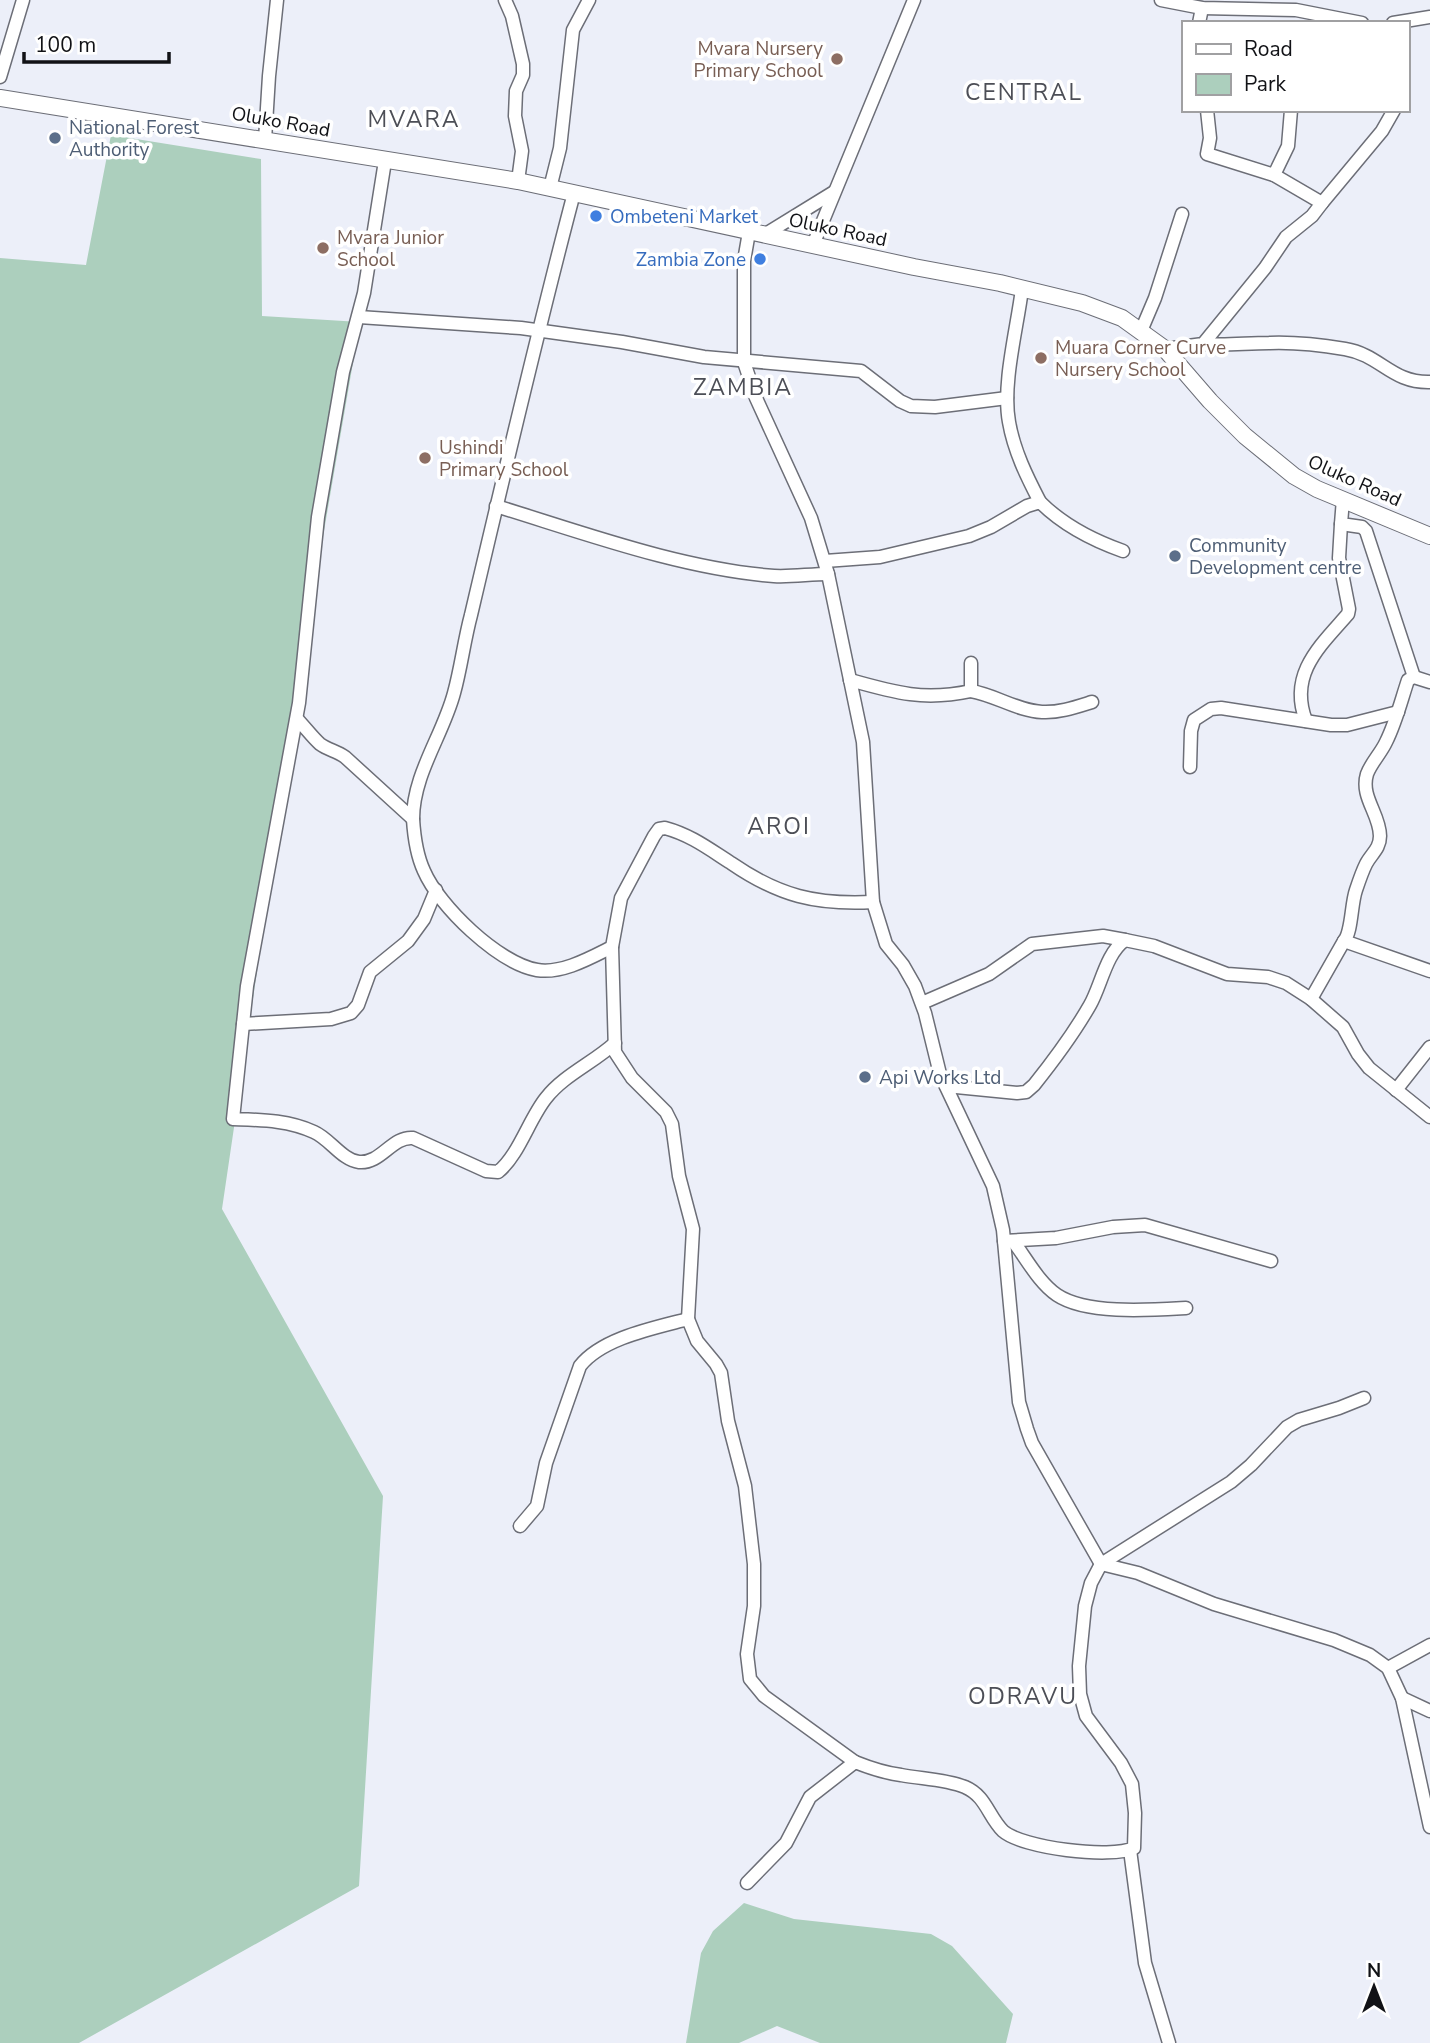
<svg xmlns="http://www.w3.org/2000/svg" width="1430" height="2043" viewBox="0 0 1430 2043" font-family="'Nunito Sans',sans-serif">
  <style>
    .green { fill: #accfbd }
    .lines { fill: none; stroke-linecap: round; stroke-linejoin: round }
    .minor-casing { stroke: #6c6e77; stroke-width: 15 }
    .secondary-casing { stroke: #6c6e77; stroke-width: 18 }
    .minor { stroke: #fff; stroke-width: 12 }
    .secondary { stroke: #fff; stroke-width: 16 }
    .education-dot { fill: #8d6e63; stroke: #fff; stroke-width: 2.5 }
    .service-dot { fill: #5c6f8a; stroke: #fff; stroke-width: 2.5 }
    .shop-dot { fill: #3f7fe0; stroke: #fff; stroke-width: 2.5 }
    .labels { text-anchor: middle; stroke-width: 7; stroke-linejoin: round; paint-order: stroke }
    .education-label { font-size: 19px; fill: #785e54; stroke: #fff; text-anchor: start }
    .street-label { font-size: 19px; fill: #111216; stroke: #fff }
    .service-label { font-size: 19px; fill: #4e5e75; stroke: #fff; text-anchor: start }
    .shop-label { font-size: 19px; fill: #366cbe; stroke: #fff; text-anchor: start }
    .quarter-label { font-size: 23px; letter-spacing: 2px; fill: #4c4e56; stroke: #fff }
  </style>
  <rect width="100%" height="100%" fill="#eceff9"/>
  <!-- green -->
  <g class="green">
    <path d="M111,135L261,159L262,316L360,322L309,618L222,1209L383,1496L359,1886L79,2043H0V258L86,265Z"/>
    <path d="M744,1903L794,1919L931,1934L952,1946L1013,2014L1006,2043H820L777,2026L739,2043H686L701,1953L713,1931Z"/>
  </g>
  <g class="lines">
    <defs>
      <g id="minor">
        <path d="M505,0L512,16L523,64V75L516,91L515,116L522,151L518,181"/>
        <path d="M1161,0L1202,8L1296,10L1362,23"/>
        <path d="M1199,23L1202,8"/>
        <path d="M1393,23L1430,17"/>
        <path d="M0,77L23,0"/>
        <path d="M265,140L269,76L277,0"/>
        <path d="M385,161L364,293L343,372L318,517L299,703L247,986L233,1119C261,1120 288,1120 314,1132C330,1139 342,1160 359,1162C381,1164 392,1136 413,1138L486,1171L498,1172C519,1155 529,1119 546,1098C564,1075 593,1063 615,1043"/>
        <path d="M1274,175L1288,146L1291,110"/>
        <path d="M550,188L560,148L573,30L589,0"/>
        <path d="M574,193C537,333 504,474 471,615C464,641 461,668 454,693C443,735 413,774 413,819C414,835 417,856 424,871C439,906 498,963 537,970C562,974 590,958 612,947L621,898L654,836L659,829L665,828C691,835 709,849 731,863C779,896 816,905 873,902"/>
        <path d="M1322,203L1382,131L1394,110"/>
        <path d="M749,232L744,261V362L756,398L811,518L828,574L863,742L873,902L886,944L903,965L915,986L925,1013L940,1074L993,1186L1003,1230L1019,1402L1027,1429L1032,1443L1101,1564L1138,1573L1214,1604L1334,1640L1370,1655L1388,1668L1402,1698L1430,1827"/>
        <path d="M764,235L834,192"/>
        <path d="M813,245L914,0"/>
        <path d="M1022,289C1017,329 1002,384 1009,422C1014,451 1027,477 1040,502"/>
        <path d="M359,317L521,328L622,342L704,357L861,371L900,401L911,406L935,407L1007,398"/>
        <path d="M1141,331L1155,298L1182,214"/>
        <path d="M1203,344C1226,346 1246,343 1269,343C1294,342 1321,345 1345,349C1381,355 1391,383 1430,382"/>
        <path d="M1165,349L1203,344L1265,268L1286,237L1312,216L1322,203L1274,175L1207,154L1210,138L1207,110"/>
        <path d="M1343,499L1341,524L1362,527L1366,531L1414,677"/>
        <path d="M496,506C584,533 682,569 774,576C792,577 810,574 828,574"/>
        <path d="M825,561L880,557L969,536L991,527L1027,506L1040,502C1064,526 1092,540 1123,551"/>
        <path d="M850,680C896,693 924,701 971,691V663"/>
        <path d="M971,691C995,695 1018,711 1042,712C1059,713 1076,707 1092,702"/>
        <path d="M297,719C304,726 313,738 320,744C328,750 337,751 345,757L413,819"/>
        <path d="M1306,721C1288,674 1320,646 1348,614L1349,609L1339,558L1341,524"/>
        <path d="M1190,767L1191,731L1194,720L1211,709L1221,708L1331,725H1347L1398,712"/>
        <path d="M1344,941C1352,932 1351,904 1356,890C1359,881 1362,872 1366,864C1371,854 1380,849 1380,836C1380,814 1360,797 1367,774C1371,763 1381,753 1386,742C1396,722 1401,701 1408,680L1414,677L1430,682"/>
        <path d="M612,947L615,1052L632,1078L666,1112L672,1124L679,1176L693,1229L688,1319L697,1341L716,1364L721,1373L728,1421L745,1486L754,1564V1606L747,1654L750,1679L764,1696L855,1762"/>
        <path d="M1311,999L1343,1027L1358,1054L1369,1068L1430,1117"/>
        <path d="M922,1003L989,974L1032,944L1103,936L1125,940"/>
        <path d="M243,1024L331,1019L351,1013L358,1005L370,972L408,941L424,919L436,890"/>
        <path d="M946,1086L1017,1093L1026,1092L1034,1085C1054,1060 1074,1033 1090,1005C1101,986 1106,953 1125,940L1154,946L1227,974L1268,977L1286,983L1311,999L1344,941L1430,971"/>
        <path d="M1396,1090L1430,1047"/>
        <path d="M1004,1241L1056,1238L1113,1227L1145,1225L1271,1261"/>
        <path d="M1013,1241C1026,1258 1039,1283 1057,1295C1087,1315 1152,1310 1186,1308"/>
        <path d="M520,1526L537,1506L546,1463L580,1366C602,1338 654,1328 688,1319"/>
        <path d="M1388,1668L1430,1645"/>
        <path d="M1402,1698L1430,1711"/>
        <path d="M1130,1850L1145,1963L1169,2043"/>
        <path d="M747,1883L786,1843L810,1797L855,1762C870,1768 885,1773 901,1775C922,1779 945,1779 965,1787C986,1796 988,1816 1003,1831C1022,1848 1111,1859 1134,1848L1135,1813L1132,1784L1121,1763L1086,1716L1080,1694L1079,1666L1085,1606L1091,1583L1101,1564L1231,1482L1251,1465L1287,1427L1299,1420L1339,1408L1364,1398"/>
      </g>
      <path id="secondary" d="M0,98L518,181L914,267L1000,283L1082,303L1122,318L1165,349L1210,401L1245,436L1294,476L1317,489L1430,536"/>
    </defs>
    <!-- minor casing -->
    <use href="#minor" class="minor-casing"/>
    <!-- secondary casing -->
    <use href="#secondary" class="secondary-casing"/>
    <!-- minor -->
    <use href="#minor" class="minor"/>
    <!-- secondary -->
    <use href="#secondary" class="secondary"/>
  </g>
  <!-- markers -->
  <g class="education-dot">
    <circle cx="837" cy="59" r="7"/>
    <circle cx="323" cy="248" r="7"/>
    <circle cx="1041" cy="358" r="7"/>
    <circle cx="425" cy="458" r="7"/>
  </g>
  <g class="service-dot">
    <circle cx="55" cy="138" r="7"/>
    <circle cx="1175" cy="556" r="7"/>
    <circle cx="865" cy="1077" r="7"/>
  </g>
  <g class="shop-dot">
    <circle cx="596" cy="216" r="7"/>
    <circle cx="760" cy="259" r="7"/>
  </g>
  <g class="labels">
    <!-- education labels -->
    <g class="education-label">
      <text x="823" y="55" text-anchor="end">Mvara Nursery<tspan x="823" dy="22">Primary School</tspan></text>
      <text x="337" y="244">Mvara Junior<tspan x="337" dy="22">School</tspan></text>
      <text x="1055" y="354">Muara Corner Curve<tspan x="1055" dy="22">Nursery School</tspan></text>
      <text x="439" y="454">Ushindi<tspan x="439" dy="22">Primary School</tspan></text>
    </g>
    <!-- street labels -->
    <g class="street-label">
      <text transform="translate(281 121) rotate(10)" y="7">Oluko Road</text>
      <text transform="translate(838 229) rotate(12)" y="7">Oluko Road</text>
      <text transform="translate(1355 480) rotate(24)" y="7">Oluko Road</text>
    </g>
    <!-- service labels -->
    <g class="service-label">
      <text x="69" y="134">National Forest<tspan x="69" dy="22">Authority</tspan></text>
      <text x="1189" y="552">Community<tspan x="1189" dy="22">Development centre</tspan></text>
      <text x="879" y="1084">Api Works Ltd</text>
    </g>
    <!-- shop labels -->
    <g class="shop-label">
      <text x="610" y="223">Ombeteni Market</text>
      <text x="746" y="266" text-anchor="end">Zambia Zone</text>
    </g>
    <!-- quarter labels -->
    <g class="quarter-label">
      <text x="1024" y="100">CENTRAL</text>
      <text x="414" y="127">MVARA</text>
      <text x="743" y="395">ZAMBIA</text>
      <text x="779" y="834">AROI</text>
      <text x="1023" y="1704">ODRAVU</text>
    </g>
  </g>
  <!-- legend -->
  <rect x="1182" y="21" width="228" height="91" fill="#ffffff" stroke="#a0a0a2" stroke-width="2"/>
  <rect x="1196" y="44" width="35" height="10" fill="#ffffff" stroke="#a0a0a2" stroke-width="2"/>
  <text x="1244" y="56" font-size="21" fill="#111216">Road</text>
  <rect x="1196" y="74" width="35" height="21" fill="#accfbd" stroke="#a0a0a2" stroke-width="2"/>
  <text x="1244" y="91" font-size="21" fill="#111216">Park</text>
  <!-- north arrow -->
  <g transform="translate(1374 1987)" stroke="#ffffff" stroke-width="5" paint-order="stroke">
  <path d="M0-5L12 26L0 18L-12 26Z" fill="#111216"/>
  <text y="-10" font-size="19" font-weight="bold" text-anchor="middle" fill="#111216">N</text>
  </g>
  <!-- scale -->
  <path d="M24 52v10h145v-10" fill="none" stroke="#111216" stroke-width="3.5"/>
  <text x="35" y="52" font-size="21" fill="#111216" stroke="#ffffff" stroke-width="5" paint-order="stroke">100 m</text>
</svg>
